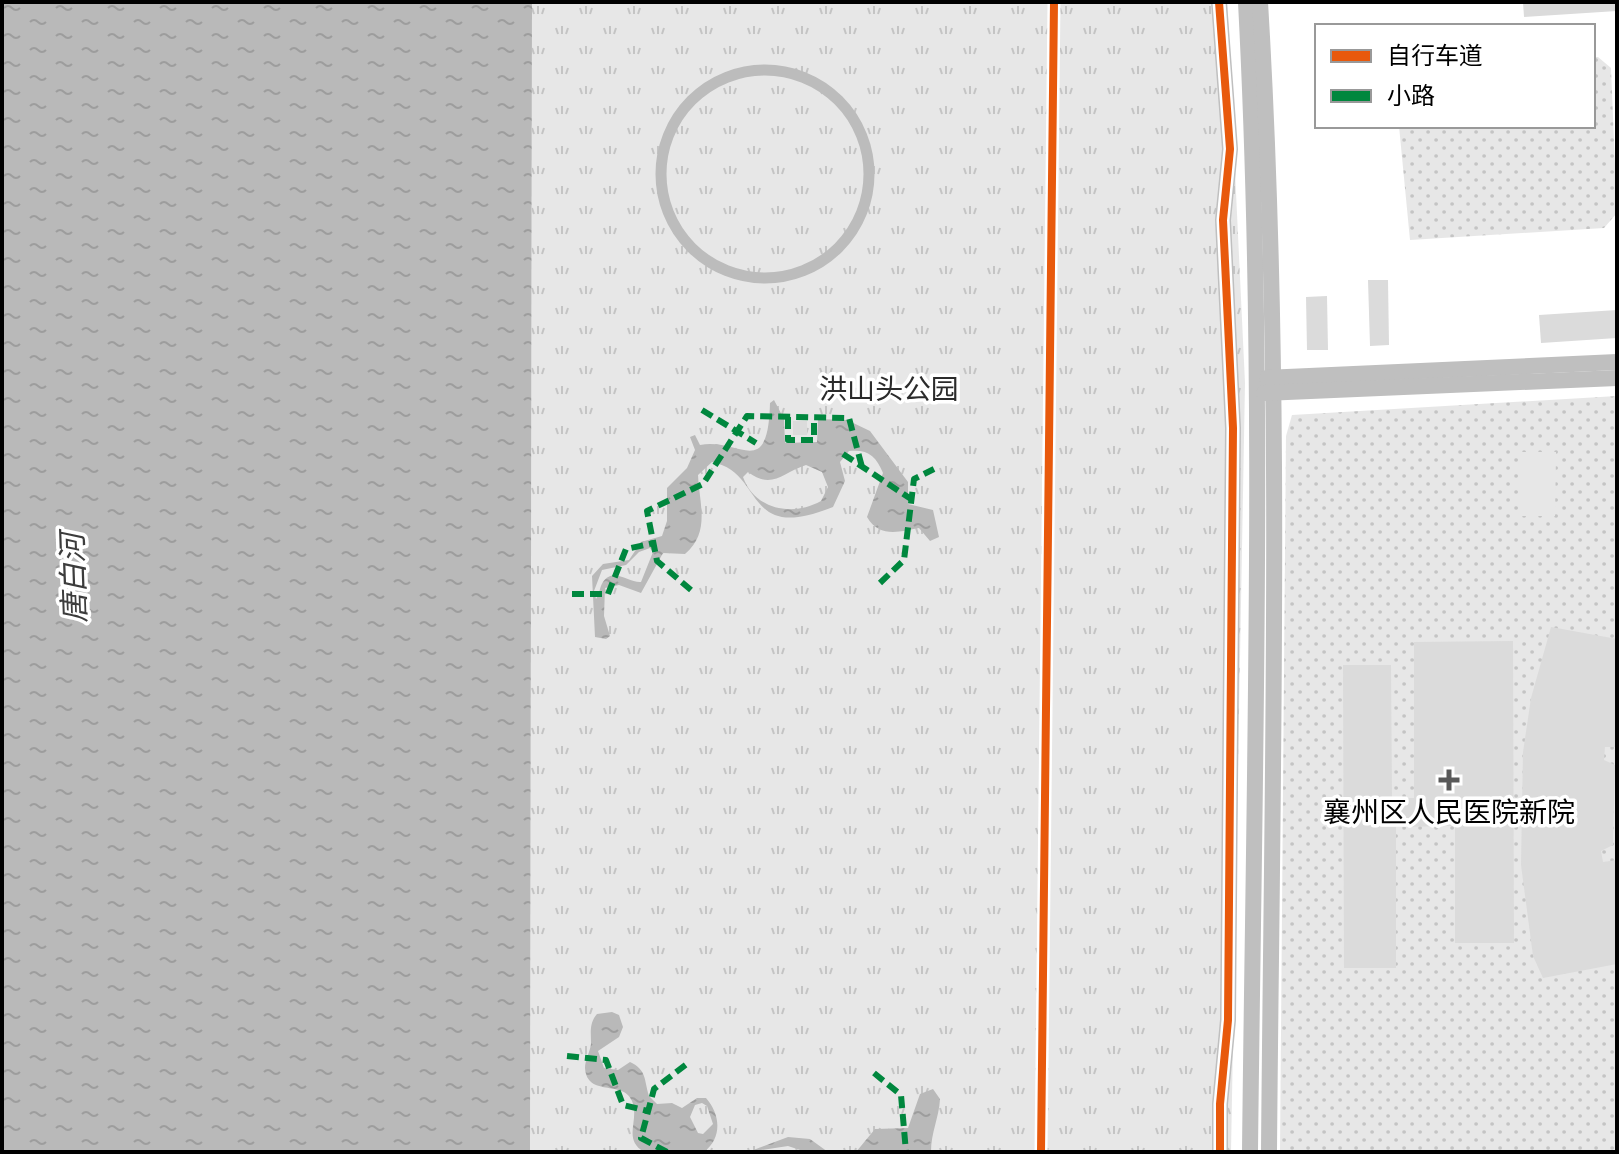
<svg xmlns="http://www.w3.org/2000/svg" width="1619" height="1154" viewBox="0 0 1619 1154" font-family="'Alegreya Sans','Noto Sans SC',sans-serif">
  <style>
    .grass { fill: url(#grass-dots) }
    .park { fill: url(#park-tufts) }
    .garden { fill: #e7e7e7 }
    .water { fill: url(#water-ripples); fill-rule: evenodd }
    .building { fill: #dbdbdb }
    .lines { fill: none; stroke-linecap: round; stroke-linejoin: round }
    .street { stroke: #bcbcbc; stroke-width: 11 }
    .secondary { stroke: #bfbfbf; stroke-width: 16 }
    .quiet { stroke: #00873e; stroke-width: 6; stroke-dasharray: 12 6; stroke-linecap: butt }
    .cycleway-casing { stroke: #fff; stroke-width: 13 }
    .cycleway { stroke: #e8590c; stroke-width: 8 }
    .poi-dot { fill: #595959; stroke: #fff; stroke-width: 3 }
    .labels { text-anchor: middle; stroke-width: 7; stroke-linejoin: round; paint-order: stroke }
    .park-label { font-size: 28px; fill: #2b2b2b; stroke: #fff }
    .poi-label { font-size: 28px; fill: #000; stroke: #fff }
    .water-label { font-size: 30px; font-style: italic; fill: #3c3c3c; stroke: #fff }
  </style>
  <defs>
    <pattern id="grass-dots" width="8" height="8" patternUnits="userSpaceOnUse" patternTransform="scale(2)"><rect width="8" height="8" fill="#e7e7e7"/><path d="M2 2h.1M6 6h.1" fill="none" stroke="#c4c4c4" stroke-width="1.8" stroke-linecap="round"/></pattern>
    <pattern id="park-tufts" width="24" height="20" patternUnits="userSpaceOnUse" patternTransform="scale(2)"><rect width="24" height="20" fill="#e7e7e7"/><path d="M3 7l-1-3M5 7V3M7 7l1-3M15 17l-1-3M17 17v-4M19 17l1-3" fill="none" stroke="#c4c4c4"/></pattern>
    <pattern id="water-ripples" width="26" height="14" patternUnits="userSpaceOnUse" patternTransform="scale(2)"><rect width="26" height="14" fill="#b9b9b9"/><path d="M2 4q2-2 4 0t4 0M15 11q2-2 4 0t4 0" fill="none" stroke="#9d9d9d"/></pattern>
  </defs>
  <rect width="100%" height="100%" fill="#fff"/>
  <!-- grass -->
  <g class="grass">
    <path d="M1593,57H1598L1611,68L1617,213L1604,228L1410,240L1399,126H1593Z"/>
    <path d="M1617,396V1152H1280L1286,436L1292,415Z"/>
  </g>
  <!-- park -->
  <path class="park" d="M532,2H1227L1245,383L1231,1152H530Z"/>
  <!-- garden -->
  <path class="garden" d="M1521,452H1556L1555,516H1521Z"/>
  <!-- water -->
  <g class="water">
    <path d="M2,2H532L530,1152H2Z"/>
    <path d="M774,400L784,419L785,443L817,442L818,419L847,420L870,431L908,482V504L933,510L939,537L930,541L919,528C899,532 879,538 867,517L883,473C876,456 868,449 849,451L840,462L845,481L833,507C742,544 766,473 712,462L698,475C699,503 711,532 685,554L663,553L641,593L619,585L605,588L604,616L610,636L606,639L595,637L592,576L603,564L629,560L641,542L662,536L667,521V488L687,468L695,450L690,437L695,435L700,445C739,437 768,482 770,403ZM806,465L822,472L828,487L821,501C792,517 755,510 743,477L748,472C772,490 782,473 806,465ZM650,548L653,552L641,582C629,583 613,567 603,582C599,588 600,594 596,599L594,591L602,570L626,565L639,552Z"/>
    <path d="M612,1012L619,1015L623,1027L619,1037L598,1051L604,1068L618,1070L630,1062C647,1070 644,1080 649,1096L657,1104L672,1103L682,1108L697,1098H706C721,1115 722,1138 704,1152H644C622,1139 640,1120 632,1101C623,1079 587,1098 585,1068C585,1060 590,1052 591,1044C591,1033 589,1023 597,1014ZM702,1103L707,1106L713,1124L703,1134L698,1133L690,1117L695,1105Z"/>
    <path d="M933,1089L940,1099C939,1118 931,1132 931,1152H856L875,1129L908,1128L920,1094Z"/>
    <path d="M788,1137L810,1139L828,1152H806L788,1146L748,1152Z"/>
  </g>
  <!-- building -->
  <g class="building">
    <path d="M1523,2H1617V11L1524,17Z"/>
    <path d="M1368,280H1388L1389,345L1370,346Z"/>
    <path d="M1327,296L1328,350H1307L1306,297Z"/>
    <path d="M1617,310V338L1541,343L1539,315Z"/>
    <rect x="793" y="421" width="14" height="14"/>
    <path d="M1551,627L1617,639V747H1605L1604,760L1615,765L1613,845L1601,851L1603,862L1617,860V964L1543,978L1533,956L1521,865L1523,752L1531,698Z"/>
    <path d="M1513,641L1514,943H1455V826L1396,827V968H1344L1343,665H1391L1392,798H1414V642Z"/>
  </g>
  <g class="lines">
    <!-- street -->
    <g class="street">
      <circle cx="765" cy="174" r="104"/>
      <path d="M1041,1152L1054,2"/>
    </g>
    <!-- secondary -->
    <g class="secondary">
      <path d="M1219,2L1230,149L1223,220L1233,428L1228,1020L1220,1104V1152"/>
      <path d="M1246,2C1266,385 1254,769 1250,1152"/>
      <path d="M1260,2C1283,385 1272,769 1269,1152"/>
      <path d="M1267,378L1617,362"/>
      <path d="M1264,393L1617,378"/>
    </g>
    <!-- quiet -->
    <g class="quiet">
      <path d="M702,410L756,443"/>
      <path d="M788,417V440H814V417"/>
      <path d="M843,454L911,499"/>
      <path d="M880,583L904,560L914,479L934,469"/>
      <path d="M691,590L657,561L647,511L703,484L747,416L849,418L862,467"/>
      <path d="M572,594H608L626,549L654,543"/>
      <path d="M567,1056L606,1060L623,1105L648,1111"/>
      <path d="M874,1073L901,1095L906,1152"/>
      <path d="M667,1152L641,1138L654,1089L688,1063"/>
    </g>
    <defs>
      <g id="cycleway">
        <path d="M1219,2L1230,149L1223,220L1233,428L1228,1020L1220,1104V1152"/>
        <path d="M1041,1152L1054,2"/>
      </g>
    </defs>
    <!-- cycleway casing -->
    <use href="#cycleway" class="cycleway-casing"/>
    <!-- cycleway -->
    <use href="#cycleway" class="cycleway"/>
  </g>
  <!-- markers -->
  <path class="poi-dot" d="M1445 768h8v8h8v8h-8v8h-8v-8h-8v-8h8z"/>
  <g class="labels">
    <!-- park labels -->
    <g class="park-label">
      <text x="889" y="399">洪山头公园</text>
    </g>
    <!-- poi labels -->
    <g class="poi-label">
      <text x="1449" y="822">襄州区人民医院新院</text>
    </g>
    <!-- water labels -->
    <g class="water-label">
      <text transform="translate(74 578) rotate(-92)" y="10">唐白河</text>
    </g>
  </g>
  <!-- border -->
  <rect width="1619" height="1154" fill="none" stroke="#000000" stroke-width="8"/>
  <!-- legend -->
  <rect x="1315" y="24" width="280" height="104" fill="#ffffff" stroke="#999999" stroke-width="2"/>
  <rect x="1331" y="50" width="40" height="12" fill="#e8590c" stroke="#999999" stroke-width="2"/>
  <text x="1387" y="64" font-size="24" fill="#000000">自行车道</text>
  <rect x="1331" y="90" width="40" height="12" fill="#00873e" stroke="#999999" stroke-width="2"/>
  <text x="1387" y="104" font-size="24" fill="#000000">小路</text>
</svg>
